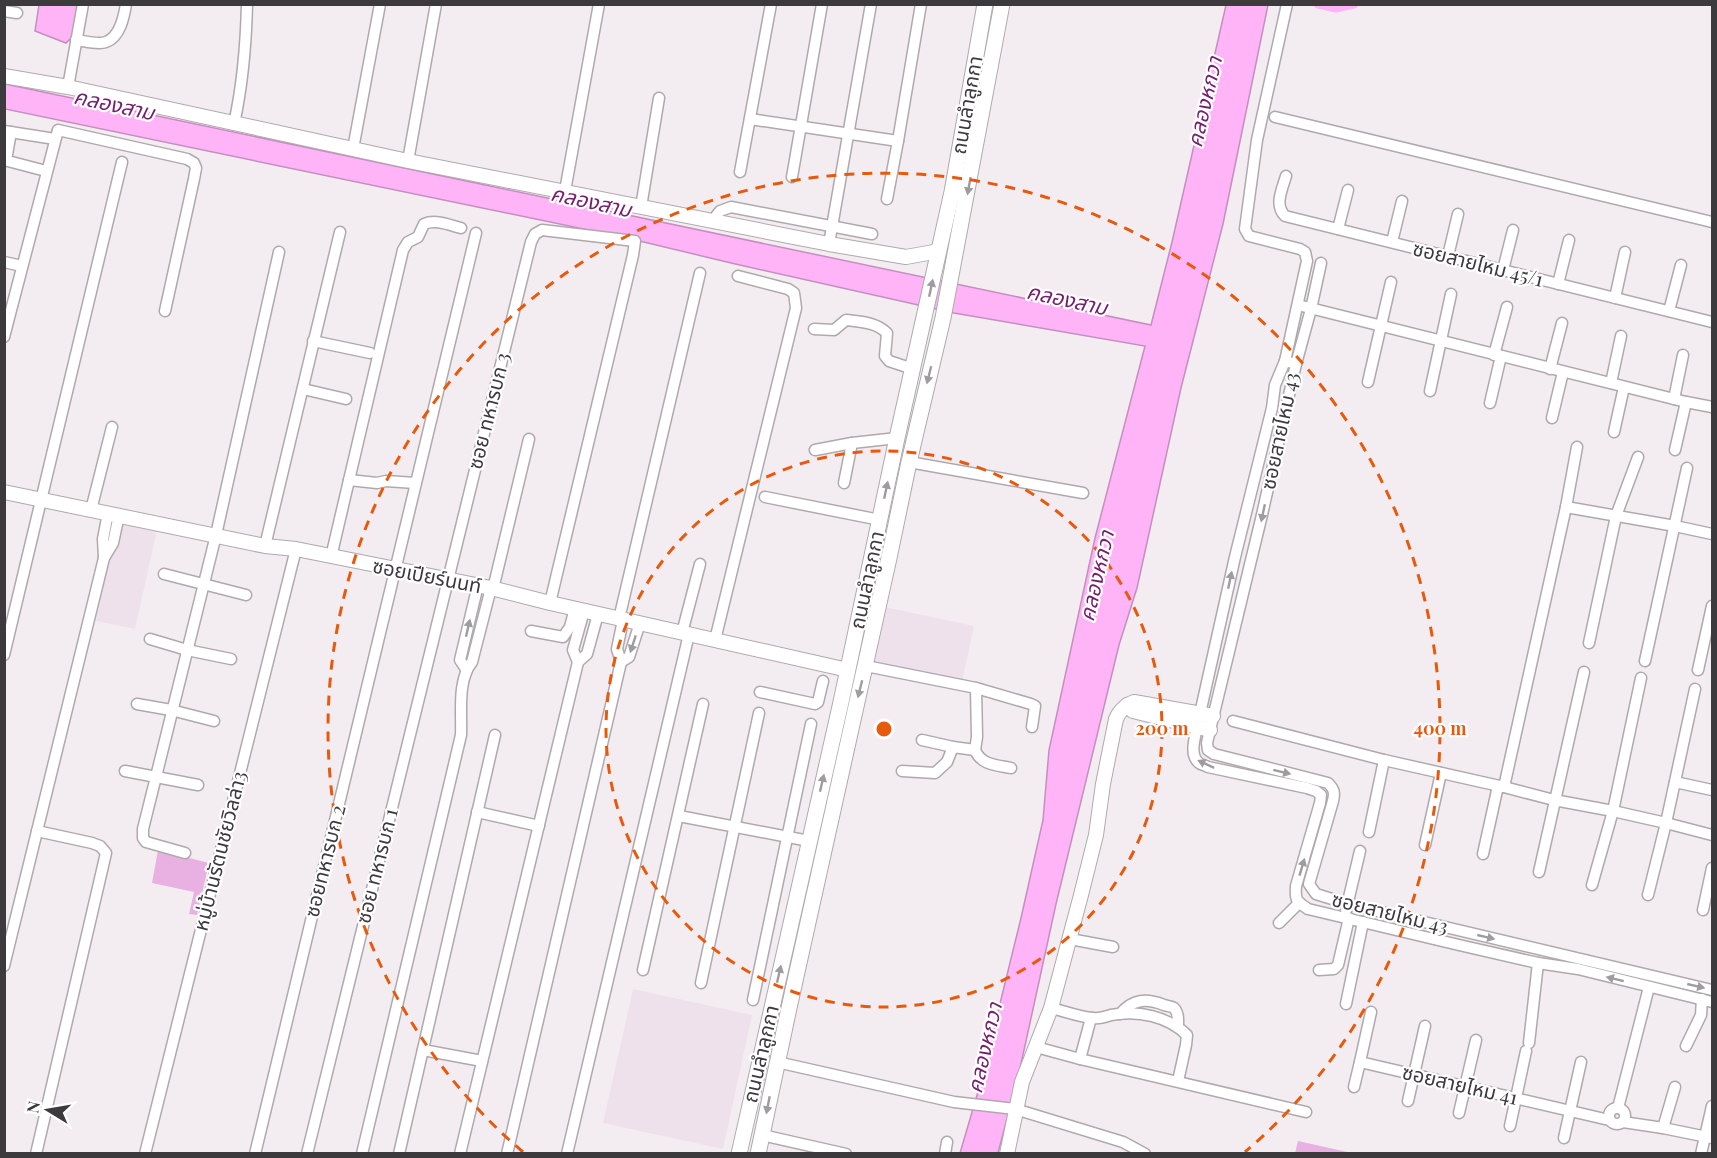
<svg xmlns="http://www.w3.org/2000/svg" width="1717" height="1158" viewBox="0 0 1717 1158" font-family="'Playfair Display','Noto Sans Thai',serif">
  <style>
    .built { fill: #eee1ec }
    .green { fill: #e8b1e1 }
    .water { fill: #feb4f6; stroke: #c48fbe; stroke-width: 1.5 }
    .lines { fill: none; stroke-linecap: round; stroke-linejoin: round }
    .canal { stroke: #feb4f6; stroke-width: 9 }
    .minor-casing { stroke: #afa9ae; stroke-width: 13 }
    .tertiary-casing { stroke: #afa9ae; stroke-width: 16 }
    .secondary-casing { stroke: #afa9ae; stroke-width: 17 }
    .minor { stroke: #fff; stroke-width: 10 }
    .tertiary { stroke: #fff; stroke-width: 14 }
    .secondary { stroke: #fff; stroke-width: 15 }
    .oneway { fill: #9e9c9e }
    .ring { fill: none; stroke: #e8590c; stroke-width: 3; stroke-dasharray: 10 8 }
    .labels { text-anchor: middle; stroke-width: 4.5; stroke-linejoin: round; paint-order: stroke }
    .street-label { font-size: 20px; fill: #3d3a3d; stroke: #fff }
    .water-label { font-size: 21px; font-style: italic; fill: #74206f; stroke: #fff }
    .centre { fill: #e8590c; stroke: #fff; stroke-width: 3 }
    .ring-label { font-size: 18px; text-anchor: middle; font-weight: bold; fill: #e8590c; stroke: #fff; stroke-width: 4.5; stroke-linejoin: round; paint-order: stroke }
  </style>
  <rect width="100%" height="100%" fill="#f3edf2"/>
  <!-- built -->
  <g class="built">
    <path d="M117,522L157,530L135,629L96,621Z"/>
    <path d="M885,607L974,626L962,682L872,663Z"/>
    <path d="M633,989L752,1015L723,1149L603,1123Z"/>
  </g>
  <!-- green -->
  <g class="green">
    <path d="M158,850L209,863L197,915L189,914L194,892L152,883Z"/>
    <path d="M1298,1141L1352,1153H1295Z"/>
  </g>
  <!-- water -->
  <g class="water">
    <path d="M39,5H78L72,37L66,43L35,31Z"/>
    <path d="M1226,5H1268L1223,224L1181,388L1137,588L1119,645L1056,904L1019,1073L998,1153H960L980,1085L1021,918L1043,820L1049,750L1095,538L1145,346L954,313L731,263L627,238L5,109V84L1151,325L1172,242Z"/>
  </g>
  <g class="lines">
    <!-- canal -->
    <path class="canal" d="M1318,4L1336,8L1354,4"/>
    <defs>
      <g id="minor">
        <path d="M1287,4L1257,140L1245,229L1249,236L1300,249L1305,252L1307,261L1285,361L1275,385L1272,408L1235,557L1197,727C1195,738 1189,755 1199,763C1201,765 1205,765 1208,767L1307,788L1316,791L1321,795L1320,803L1296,886C1295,900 1296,901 1308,909L1459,945L1538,963L1578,969L1712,1002"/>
        <path d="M4,11L17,13"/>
        <path d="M76,40C85,41 98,45 106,42C120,37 124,17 126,4"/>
        <path d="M68,87L83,4"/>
        <path d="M1275,117L1712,222"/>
        <path d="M750,119L898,141"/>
        <path d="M234,124C243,83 246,46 247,4"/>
        <path d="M4,131L55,139"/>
        <path d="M353,149L380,4"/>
        <path d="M4,160L46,171"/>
        <path d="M6,160L11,132"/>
        <path d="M408,161L436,4"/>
        <path d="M740,172L771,4"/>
        <path d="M1286,176C1282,190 1274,205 1285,216L1712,322"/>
        <path d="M792,177L822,4"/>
        <path d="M565,191L599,4"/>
        <path d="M887,199L898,141L921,4"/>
        <path d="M641,207L659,98"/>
        <path d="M712,221L720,211L731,207L872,234"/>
        <path d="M1338,229L1348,190"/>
        <path d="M1392,242L1402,201"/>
        <path d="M829,244L871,4"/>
        <path d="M1448,256L1458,214"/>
        <path d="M4,262L22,266"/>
        <path d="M1503,270L1513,230"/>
        <path d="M1558,284L1569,240"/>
        <path d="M1615,298L1625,252"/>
        <path d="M1298,305L1686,402L1712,407"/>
        <path d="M1669,311L1681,265"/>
        <path d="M814,329L834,330L846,320C861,322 876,322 887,333L885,356L889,361L913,369"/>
        <path d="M4,337L58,130L187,159L194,163L196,168L194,179L165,311"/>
        <path d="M313,341L370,353"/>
        <path d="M1494,355L1507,307"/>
        <path d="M1285,361L1296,364L1261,519L1210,730L1207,743L1208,750L1214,754L1328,783C1334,789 1335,792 1333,801L1309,884L1316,894L1348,904L1712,990"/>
        <path d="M1296,364L1311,309L1321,263"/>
        <path d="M1550,369L1562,323"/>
        <path d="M1368,382L1391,282"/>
        <path d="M1611,383L1621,336"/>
        <path d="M303,389L346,399"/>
        <path d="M1430,391L1451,294"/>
        <path d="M1674,399L1683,355"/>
        <path d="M1490,403L1501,356"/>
        <path d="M1552,418L1563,372"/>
        <path d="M1614,432L1624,387"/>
        <path d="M1577,447L1566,507L1504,787L1554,800L1613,811L1666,823L1712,835"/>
        <path d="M815,450L852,443L897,438"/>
        <path d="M1675,450L1686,402"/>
        <path d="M909,462L1083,493"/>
        <path d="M349,480L377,483L386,481L415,483"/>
        <path d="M844,483L852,443"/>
        <path d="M765,497L880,520"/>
        <path d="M1566,507L1675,526L1712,534"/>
        <path d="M91,510L112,427"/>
        <path d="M265,546L340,232"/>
        <path d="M331,557L403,250L408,242L418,237L424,224C436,219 449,225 461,228"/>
        <path d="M104,558L103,539L108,513"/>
        <path d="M164,574L246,595"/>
        <path d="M493,589L529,439"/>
        <path d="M584,611L573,650L578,662L587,654L598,614"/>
        <path d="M619,619L700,273"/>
        <path d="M531,631L563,637L570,627L575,608"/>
        <path d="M682,633L700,564"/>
        <path d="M150,639L187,650L231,659"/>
        <path d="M715,640L796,308L794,293L788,289L738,276"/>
        <path d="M1589,643L1616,516L1638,457"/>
        <path d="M4,655L122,162"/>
        <path d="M1645,661L1687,468"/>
        <path d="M621,662L629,657L640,623"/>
        <path d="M866,666L976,688L1031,704L1035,706L1032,727"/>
        <path d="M466,669L460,660L478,585"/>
        <path d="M1698,670L1712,606"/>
        <path d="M760,692L815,704L818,702L823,681"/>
        <path d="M137,704L171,710L214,721"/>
        <path d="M1233,721L1384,760L1504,787"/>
        <path d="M922,740L953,747"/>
        <path d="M975,750C981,765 996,765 1011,768"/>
        <path d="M125,771L198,785"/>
        <path d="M902,771L935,773L947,762L953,747L975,750L977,737L976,688"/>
        <path d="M1675,782L1712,790"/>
        <path d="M477,812L539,826"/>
        <path d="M679,816L809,841"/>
        <path d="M1369,832L1384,760"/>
        <path d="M1425,845L1441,773"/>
        <path d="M185,853L146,842L143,838V829L216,535L279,252"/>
        <path d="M1483,854L1498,786"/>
        <path d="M1539,872L1584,672"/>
        <path d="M1592,885L1613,811L1641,678"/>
        <path d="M1648,895L1666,823L1695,689"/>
        <path d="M1346,910L1360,851"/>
        <path d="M1703,910L1712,868"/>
        <path d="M1279,923L1299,903"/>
        <path d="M1070,939L1113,947"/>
        <path d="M4,966L104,558L113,543L119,515"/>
        <path d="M643,970L703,704"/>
        <path d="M1319,970L1334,969L1338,965L1349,918"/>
        <path d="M701,983L759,713"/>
        <path d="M753,1000L811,724"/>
        <path d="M1346,1004L1363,922"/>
        <path d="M1051,1008C1064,1011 1079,1017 1093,1018C1100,1019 1105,1017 1111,1015C1138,1010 1167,1016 1187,1035L1186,1045L1178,1081"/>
        <path d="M1371,1012L1360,1062L1609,1120"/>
        <path d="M1120,1014C1133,999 1146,998 1164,1005C1167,1006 1171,1006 1174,1008C1179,1013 1178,1021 1178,1027"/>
        <path d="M1529,1043L1538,963"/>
        <path d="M1686,1046L1701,1015L1702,999"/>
        <path d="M1036,1047L1080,1059L1306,1112"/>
        <path d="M423,1050L482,1061"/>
        <path d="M1080,1059L1091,1018"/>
        <path d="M777,1062L954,1102L1015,1109L1123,1142L1145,1154"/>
        <path d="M1354,1087L1360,1062"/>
        <path d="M1408,1101L1425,1026"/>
        <circle cx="1617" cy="1116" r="8"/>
        <path d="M1618,1108L1649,987"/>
        <path d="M1459,1113L1476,1040"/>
        <path d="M1623,1122L1663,1128L1712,1138"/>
        <path d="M1510,1126L1526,1051"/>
        <path d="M1663,1128L1675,1087"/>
        <path d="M762,1135L846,1154"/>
        <path d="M1564,1138L1581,1062"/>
        <path d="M36,1154L106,853L100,846L92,843L37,831"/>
        <path d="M145,1154L296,549"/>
        <path d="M255,1154L476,233"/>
        <path d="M307,1154L531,242L535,234L542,230L635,241L633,255L550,603"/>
        <path d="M362,1154L461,735C462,712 457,681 472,662L491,588"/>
        <path d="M399,1154L495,735"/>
        <path d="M460,1154L578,662"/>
        <path d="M507,1154L621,662L617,649L623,620"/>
        <path d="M567,1154L689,634"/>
        <path d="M945,1154L947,1142"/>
        <path d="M1701,1154L1712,1106"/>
      </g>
      <g id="tertiary">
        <path d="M4,76L68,87L408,161L829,244L906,257L939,251"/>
        <path d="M4,492L265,546L296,549L491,588L550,603L848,670"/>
        <path d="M1127,705L1133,711L1210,730"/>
        <path d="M1007,1154L1022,1082L1051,1008L1081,895L1096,835L1103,784L1116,719C1120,710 1125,706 1134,702L1213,716"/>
      </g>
      <g id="secondary">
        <path d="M739,1154L841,702L897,438L952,192L985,4"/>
        <path d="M758,1154L789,1008L889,558L909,462L943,318L1002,4"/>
      </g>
    </defs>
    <!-- minor casing -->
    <use href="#minor" class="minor-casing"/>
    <!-- tertiary casing -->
    <use href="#tertiary" class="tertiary-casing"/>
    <!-- secondary casing -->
    <use href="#secondary" class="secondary-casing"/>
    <!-- minor -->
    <use href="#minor" class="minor"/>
    <!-- tertiary -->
    <use href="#tertiary" class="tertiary"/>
    <!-- secondary -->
    <use href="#secondary" class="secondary"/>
  </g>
  <!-- one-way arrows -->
  <defs><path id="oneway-solid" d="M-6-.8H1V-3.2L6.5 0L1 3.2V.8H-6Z" transform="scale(1.5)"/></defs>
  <g class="oneway">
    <use href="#oneway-solid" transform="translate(969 186) rotate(100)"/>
    <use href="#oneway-solid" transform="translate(931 288) rotate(-78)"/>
    <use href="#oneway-solid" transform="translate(929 375) rotate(104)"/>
    <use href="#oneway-solid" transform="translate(886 490) rotate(-78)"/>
    <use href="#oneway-solid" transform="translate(1263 513) rotate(102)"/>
    <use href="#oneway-solid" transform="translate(1230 580) rotate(-78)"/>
    <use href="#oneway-solid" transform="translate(468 628) rotate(-77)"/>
    <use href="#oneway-solid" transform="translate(633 644) rotate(108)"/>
    <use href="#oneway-solid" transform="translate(860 689) rotate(104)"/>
    <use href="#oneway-solid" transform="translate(1206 764) rotate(-155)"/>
    <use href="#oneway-solid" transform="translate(1282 772) rotate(14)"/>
    <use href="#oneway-solid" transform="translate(822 783) rotate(-77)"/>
    <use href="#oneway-solid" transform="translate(1302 867) rotate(-74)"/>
    <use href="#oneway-solid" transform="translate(1486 937) rotate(13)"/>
    <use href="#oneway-solid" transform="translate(779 974) rotate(-77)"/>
    <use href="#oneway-solid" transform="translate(1615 979) rotate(-166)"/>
    <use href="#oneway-solid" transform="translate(1696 986) rotate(13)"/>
    <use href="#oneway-solid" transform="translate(768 1105) rotate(101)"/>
  </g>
  <!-- distance rings -->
  <g class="ring">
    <circle cx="884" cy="729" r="278"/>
    <path d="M523 1152A556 556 0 1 1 1245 1152"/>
  </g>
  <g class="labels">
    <!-- street labels -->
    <g class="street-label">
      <text transform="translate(967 105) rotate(-80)" y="7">ถนนลำลูกกา</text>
      <text transform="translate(1478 264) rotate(14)" y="7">ซอยสายไหม 45/1</text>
      <text transform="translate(489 411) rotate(-76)" y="7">ซอย ทหารบก 3</text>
      <text transform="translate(1280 431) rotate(-78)" y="7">ซอยสายไหม 43</text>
      <text transform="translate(427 576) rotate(11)" y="7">ซอยเปียร์นนท์</text>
      <text transform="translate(867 580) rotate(-78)" y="7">ถนนลำลูกกา</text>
      <text transform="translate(220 851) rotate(-76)" y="7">หมู่บ้านรัตนชัยวิลล่า3</text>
      <text transform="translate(325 861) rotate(-76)" y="7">ซอยทหารบก 2</text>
      <text transform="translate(377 866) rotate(-76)" y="7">ซอย ทหารบก 1</text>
      <text transform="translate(1390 913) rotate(14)" y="7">ซอยสายไหม 43</text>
      <text transform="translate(761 1054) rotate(-77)" y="7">ถนนลำลูกกา</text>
      <text transform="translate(1460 1085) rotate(13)" y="7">ซอยสายไหม 41</text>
    </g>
    <!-- water labels -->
    <g class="water-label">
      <text transform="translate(1205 102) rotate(-77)" y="7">คลองหกวา</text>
      <text transform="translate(114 105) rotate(12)" y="7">คลองสาม</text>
      <text transform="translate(591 202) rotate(12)" y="7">คลองสาม</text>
      <text transform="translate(1067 300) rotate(12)" y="7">คลองสาม</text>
      <text transform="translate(1097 576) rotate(-77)" y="7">คลองหกวา</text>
      <text transform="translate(985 1048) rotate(-77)" y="7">คลองหกวา</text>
    </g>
  </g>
  <circle cx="884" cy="729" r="9" class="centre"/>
  <g class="ring-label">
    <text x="1162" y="735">200 m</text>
    <text x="1440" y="735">400 m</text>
  </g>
  <!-- border -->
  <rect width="1717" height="1158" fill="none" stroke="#3d3a3d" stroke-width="12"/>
  <!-- north arrow -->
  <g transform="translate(48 1110) rotate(281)" stroke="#ffffff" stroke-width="4.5" paint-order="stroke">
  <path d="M0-4.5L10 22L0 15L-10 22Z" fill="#3d3a3d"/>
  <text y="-9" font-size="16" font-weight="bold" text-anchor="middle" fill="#3d3a3d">N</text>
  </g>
</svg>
